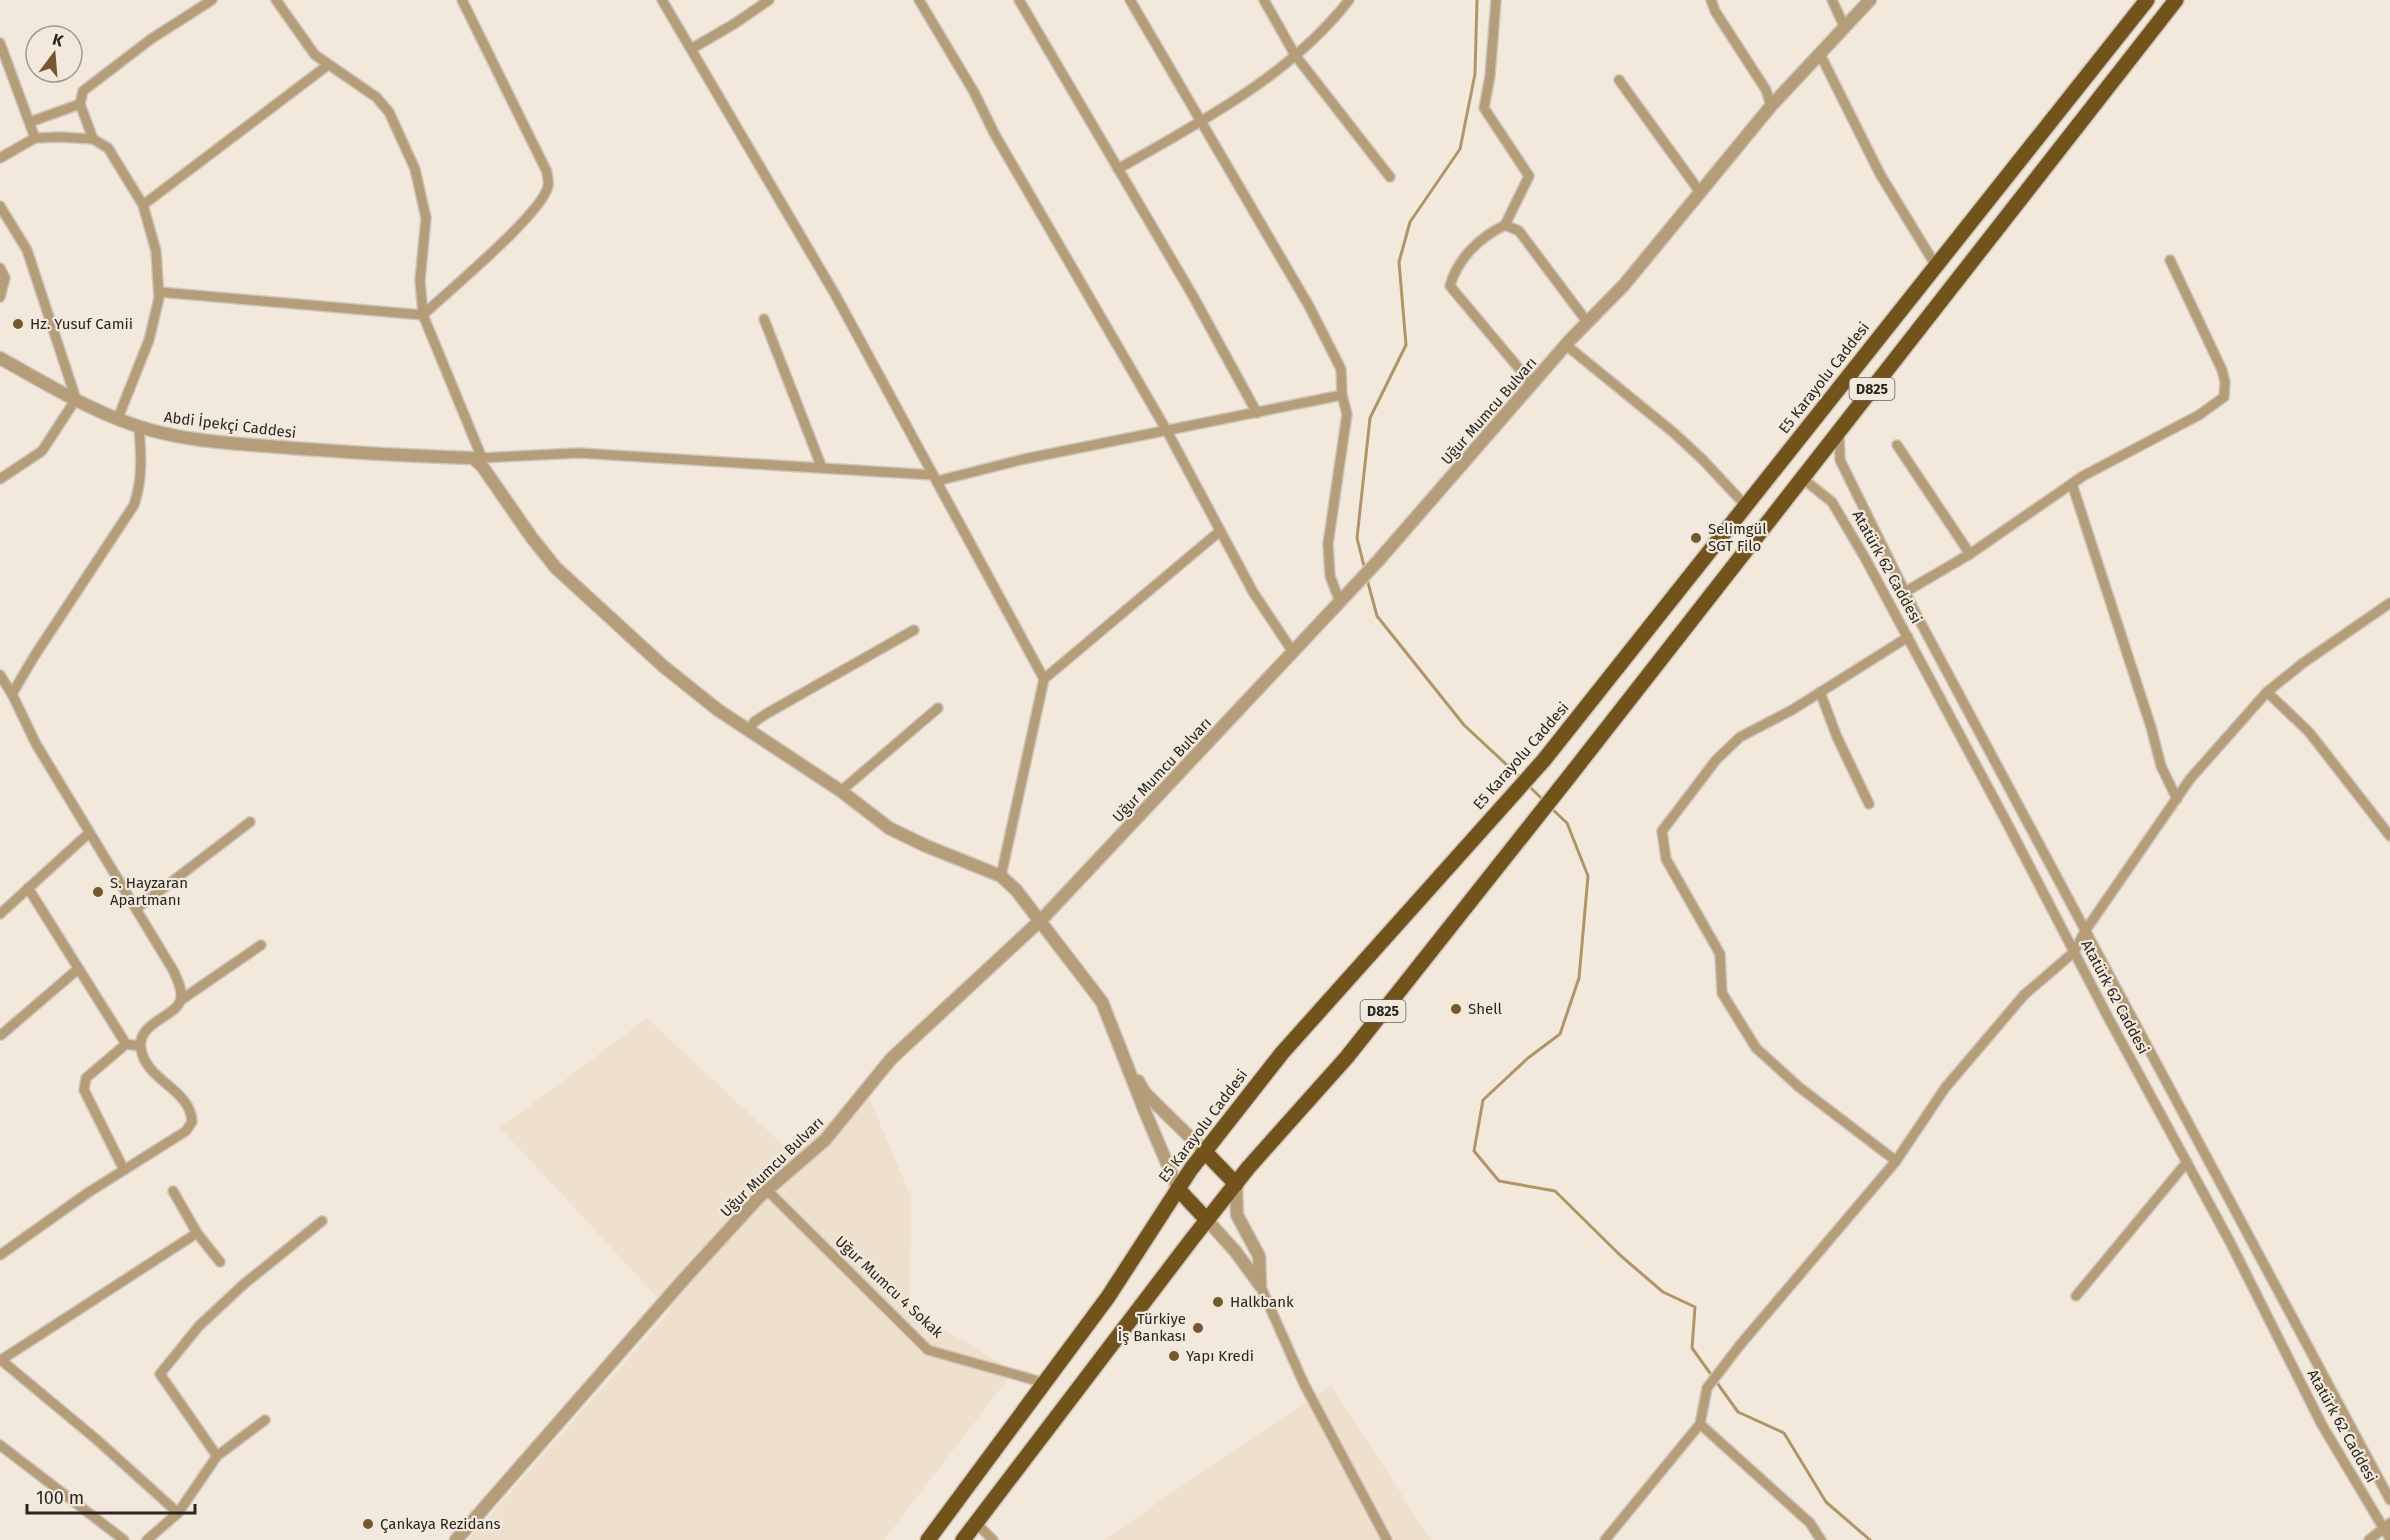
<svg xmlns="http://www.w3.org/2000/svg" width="2390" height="1540" viewBox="0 0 2390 1540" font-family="'Fira Sans',sans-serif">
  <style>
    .built { fill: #eee0cc }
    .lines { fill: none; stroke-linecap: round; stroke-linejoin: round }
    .stream { stroke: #b19469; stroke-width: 3 }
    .minor-casing { stroke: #cec6ba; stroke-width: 12 }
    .tertiary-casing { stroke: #cec6ba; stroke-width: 15 }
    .trunk-casing { stroke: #cec6ba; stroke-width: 18 }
    .minor { stroke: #b59d79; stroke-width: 9 }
    .tertiary { stroke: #b59d79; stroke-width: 12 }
    .trunk { stroke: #73531c; stroke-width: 15 }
    .poi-dot { fill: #75592c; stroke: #f2e9dc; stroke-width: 2 }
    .labels { text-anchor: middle; stroke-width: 4.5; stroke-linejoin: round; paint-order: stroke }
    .shield { fill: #f2e9dc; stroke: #656058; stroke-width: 1.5 }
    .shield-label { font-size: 14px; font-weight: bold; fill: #292520 }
    .poi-label { font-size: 15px; fill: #292520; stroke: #f2e9dc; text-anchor: start }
    .street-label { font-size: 15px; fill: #292520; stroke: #f2e9dc }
  </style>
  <rect width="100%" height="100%" fill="#f2e9dc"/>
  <!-- built -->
  <g class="built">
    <path d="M647,1018L786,1148L868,1095L911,1197L909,1308L1014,1371L884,1540H468L670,1311L500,1128Z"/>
    <path d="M1331,1385L1431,1540H1103Z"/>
  </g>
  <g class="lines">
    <!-- stream -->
    <g class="stream">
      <path d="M1365,570L1357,538L1370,418L1406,345L1399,262L1410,222L1460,149L1475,74L1477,0"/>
      <path d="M1367,579L1377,616L1464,725L1522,779"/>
      <path d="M1529,786L1543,800"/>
      <path d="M1550,807L1567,823L1588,876L1579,978L1560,1034L1528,1058L1483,1100L1474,1151L1499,1181L1555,1191L1621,1256L1663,1292L1695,1307L1692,1348L1738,1412L1784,1433L1826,1502L1870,1540"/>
    </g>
    <defs>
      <g id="minor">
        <path d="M276,0L315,55L376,97L389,112L415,169L426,218L420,280L423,315L482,458"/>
        <path d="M662,0L836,296L1044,679L1001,876"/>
        <path d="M919,0L974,92L994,133L1167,431L1253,592L1293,652"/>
        <path d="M1019,0L1193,296L1257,413"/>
        <path d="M1130,0L1309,306L1341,369L1342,395L1347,414L1328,544L1330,576L1340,602"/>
        <path d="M1264,0L1295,55L1390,177"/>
        <path d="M1496,0L1490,76L1484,108L1529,176L1505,225"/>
        <path d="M1711,0L1715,11L1766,90L1771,106"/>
        <path d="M1832,0L1845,28"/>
        <path d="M0,43L35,138"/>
        <path d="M691,49L734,24L769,0"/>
        <path d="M1820,54L1880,174L1936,266"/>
        <path d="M1619,80L1700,192"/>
        <path d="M30,122L80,104"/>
        <path d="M93,139L80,104L83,91L151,39L212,0"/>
        <path d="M0,158L35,138L60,137L93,139L108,148L143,205L156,251L159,298L149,340L118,418"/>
        <path d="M1118,169C1200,122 1290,76 1349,0"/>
        <path d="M143,205L328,65"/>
        <path d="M0,206L27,250L76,399L42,451L0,479"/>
        <path d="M0,268L5,278L0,297"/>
        <path d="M159,292L423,315C447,292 543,213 548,186C549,181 547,176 547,172L462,0"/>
        <path d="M764,319L822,468"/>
        <path d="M1566,345L1674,433L1703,460L1746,506"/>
        <path d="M1532,384L1450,286C1457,259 1480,237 1505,225L1519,231L1588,323"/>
        <path d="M1839,431L1840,460L1915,612L2390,1500"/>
        <path d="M1897,445L1970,554"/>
        <path d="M479,458L579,453L933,475"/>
        <path d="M1802,478L1832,502L1865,558L2006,821L2109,1019L2230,1242L2322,1425L2390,1539"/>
        <path d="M937,481L1024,459L1342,395"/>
        <path d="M2072,484L2151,727L2161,766L2177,799"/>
        <path d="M1905,592L1970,554L2083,476L2199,415L2224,397L2225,382L2222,370L2170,260"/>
        <path d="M0,675L12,694"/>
        <path d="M1044,679L1220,531"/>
        <path d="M1820,692L1837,737L1869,804"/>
        <path d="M2267,692L2309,732L2390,836"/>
        <path d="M749,732L754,722L766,714L914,630"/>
        <path d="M841,791L938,708"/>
        <path d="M28,888L126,1044L140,1046"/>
        <path d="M136,909L250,822"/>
        <path d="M0,914L89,833"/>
        <path d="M181,1000L261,945"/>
        <path d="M1,1035L78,969"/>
        <path d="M1896,1161L1799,1087L1756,1048L1722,993L1720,954L1666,859L1662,831L1716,760L1740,737L1792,710L1908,637"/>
        <path d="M124,1170L84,1090L86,1078L126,1044"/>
        <path d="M767,1190L928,1350L1045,1383"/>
        <path d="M173,1191L197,1233L220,1262"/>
        <path d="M0,1255L89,1192L186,1131L192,1122C191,1089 146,1081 141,1049C136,1021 180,1017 181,997C182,988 177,979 173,970L36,744L12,694L35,655L134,505C143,479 141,454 139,427"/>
        <path d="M1260,1285L1304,1384L1387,1540"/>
        <path d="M2076,1296L2187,1162"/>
        <path d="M1700,1424L1810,1523L1821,1540"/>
        <path d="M0,1445L124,1540"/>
        <path d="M217,1456L265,1420"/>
        <path d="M178,1513L96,1439L1,1360L197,1233"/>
        <path d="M976,1523L993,1540"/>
        <path d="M147,1540L178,1513L217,1456L160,1374L199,1326L244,1284L322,1221"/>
        <path d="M1605,1540L1700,1424L1707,1388L1740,1345L1896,1161L1945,1088L2024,995L2074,952L2085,931L2190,779L2267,692L2303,663L2390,603"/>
        <path d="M2369,1540L2390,1523"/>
      </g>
      <g id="tertiary">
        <path d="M0,358C43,382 87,409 134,425C180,441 230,443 278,447C343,452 408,456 473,458L482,466L532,538L556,568L663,666L718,710L841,791L889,828L926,846L1001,876L1016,890L1102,1002L1146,1114L1178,1189"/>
        <path d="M1138,1081L1145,1093L1205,1152"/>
        <path d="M1236,1184L1237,1215L1259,1256L1260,1285"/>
        <path d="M1207,1220L1235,1251L1260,1285"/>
        <path d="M456,1540L684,1279L759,1197L825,1140L891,1059L1044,917L1378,561L1570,340L1624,285L1771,106L1870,0"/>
      </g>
      <g id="trunk">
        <path d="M1205,1152L1236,1184"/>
        <path d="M1178,1189L1207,1220"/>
        <path d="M928,1540L1108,1297L1191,1169L1282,1053L1544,760L2147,0"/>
        <path d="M963,1540L1192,1239L1248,1168L1347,1057L1568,778L2176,0"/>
      </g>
    </defs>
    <!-- minor casing -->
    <use href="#minor" class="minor-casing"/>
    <!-- tertiary casing -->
    <use href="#tertiary" class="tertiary-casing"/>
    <!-- trunk casing -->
    <use href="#trunk" class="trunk-casing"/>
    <!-- minor -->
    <use href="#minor" class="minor"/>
    <!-- tertiary -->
    <use href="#tertiary" class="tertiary"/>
    <!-- trunk -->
    <use href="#trunk" class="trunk"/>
  </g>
  <!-- markers -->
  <g class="poi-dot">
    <circle cx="18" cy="324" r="6"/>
    <circle cx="1696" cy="538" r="6"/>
    <circle cx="98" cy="892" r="6"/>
    <circle cx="1456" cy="1009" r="6"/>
    <circle cx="1218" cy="1302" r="6"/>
    <circle cx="1198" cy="1328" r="6"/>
    <circle cx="1174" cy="1356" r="6"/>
    <circle cx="368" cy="1524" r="6"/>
  </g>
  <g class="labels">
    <!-- shield labels -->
    <g class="shield">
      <rect x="1849.5" y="378" width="45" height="22" rx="4.5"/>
      <rect x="1360.5" y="1000" width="45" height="22" rx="4.5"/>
    </g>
    <g class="shield-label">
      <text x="1872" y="394">D825</text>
      <text x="1383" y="1016">D825</text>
    </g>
    <!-- poi labels -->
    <g class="poi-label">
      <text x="30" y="329">Hz. Yusuf Camii</text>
      <text x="1708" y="534">Selimgül<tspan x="1708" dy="17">SGT Filo</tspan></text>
      <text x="110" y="888">S. Hayzaran<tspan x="110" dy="17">Apartmanı</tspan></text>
      <text x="1468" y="1014">Shell</text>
      <text x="1230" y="1307">Halkbank</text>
      <text x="1186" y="1324" text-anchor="end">Türkiye<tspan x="1186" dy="17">İş Bankası</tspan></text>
      <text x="1186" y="1361">Yapı Kredi</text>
      <text x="380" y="1529">Çankaya Rezidans</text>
    </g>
    <!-- street labels -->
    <g class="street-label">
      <text transform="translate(1824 378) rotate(-52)" y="5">E5 Karayolu Caddesi</text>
      <text transform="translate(1489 411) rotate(-49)" y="5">Uğur Mumcu Bulvarı</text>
      <text transform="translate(230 425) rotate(7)" y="5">Abdi İpekçi Caddesi</text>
      <text transform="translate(1887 567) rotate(61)" y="5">Atatürk 62 Caddesi</text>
      <text transform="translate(1521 756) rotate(-49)" y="5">E5 Karayolu Caddesi</text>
      <text transform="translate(1162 770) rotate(-47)" y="5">Uğur Mumcu Bulvarı</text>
      <text transform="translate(2115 997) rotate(62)" y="5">Atatürk 62 Caddesi</text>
      <text transform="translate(1203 1126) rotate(-53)" y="5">E5 Karayolu Caddesi</text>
      <text transform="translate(772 1167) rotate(-44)" y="5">Uğur Mumcu Bulvarı</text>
      <text transform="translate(889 1287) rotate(43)" y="5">Uğur Mumcu 4 Sokak</text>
      <text transform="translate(2342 1426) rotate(61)" y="5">Atatürk 62 Caddesi</text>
    </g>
  </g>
  <!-- north arrow -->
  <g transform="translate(54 54) rotate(16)"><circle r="28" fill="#f2e9dc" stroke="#a29b91" stroke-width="1.5"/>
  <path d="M0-4.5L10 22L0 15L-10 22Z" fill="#75592c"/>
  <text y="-9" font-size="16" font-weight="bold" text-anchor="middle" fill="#292520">K</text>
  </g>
  <!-- scale -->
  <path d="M27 1504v9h168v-9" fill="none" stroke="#292520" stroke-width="3"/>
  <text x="36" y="1504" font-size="18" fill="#292520" stroke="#f2e9dc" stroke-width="4.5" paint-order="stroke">100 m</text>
</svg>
